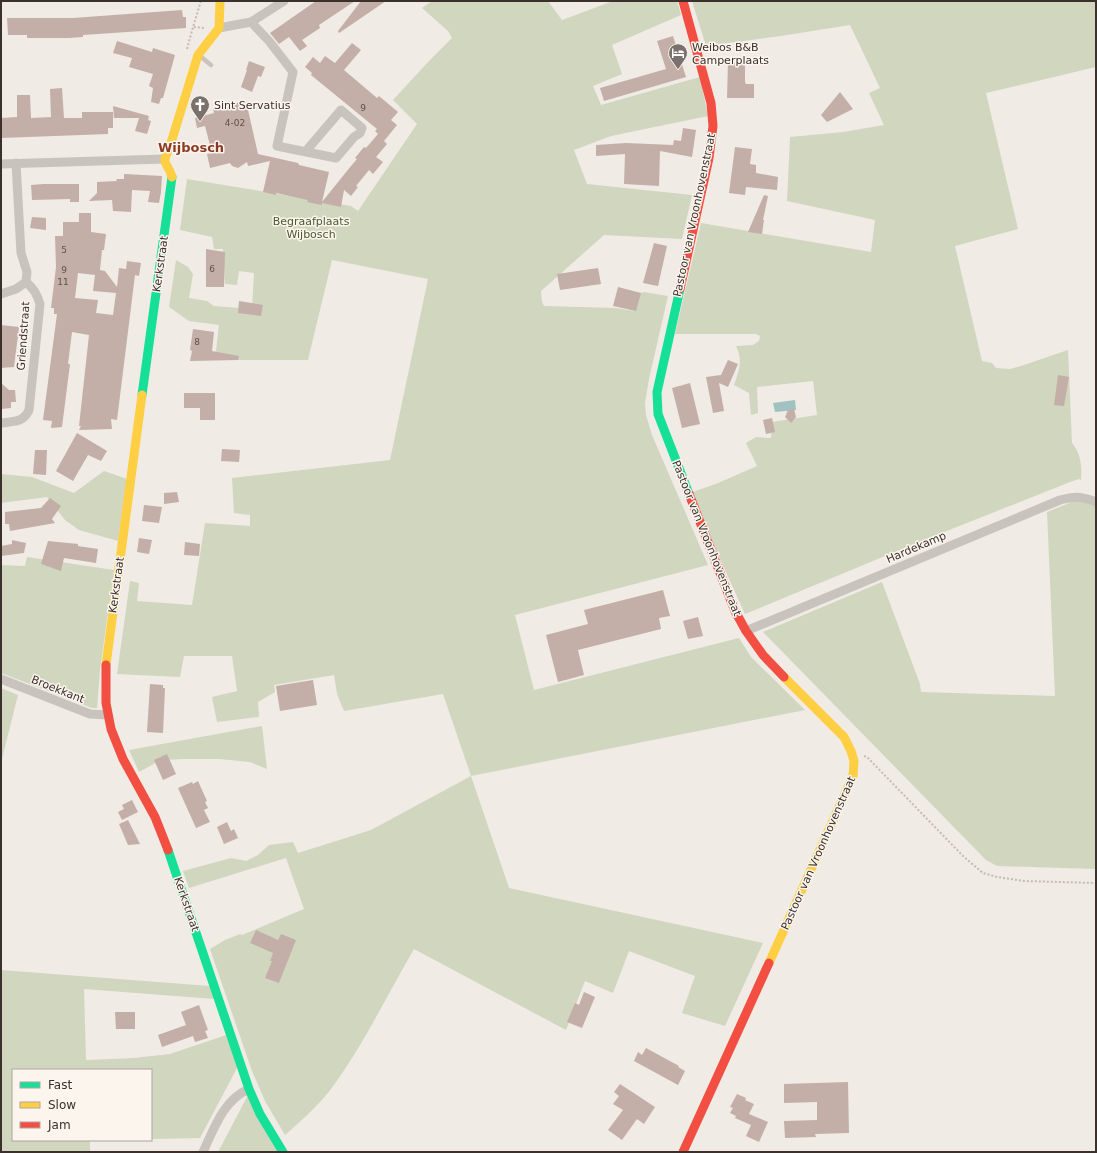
<svg xmlns="http://www.w3.org/2000/svg" width="1097" height="1153" viewBox="0 0 1097 1153" font-family="'DejaVu Sans',sans-serif">
  <style>
    .green { fill: #d1d6bf }
    .water { fill: #a1c2c1 }
    .building { fill: #c3afa7; fill-rule: evenodd }
    .lines { fill: none; stroke-linecap: round; stroke-linejoin: round }
    .path { stroke: #c2bbb6; stroke-width: 2; stroke-dasharray: 2 2; stroke-linecap: butt }
    .lane { stroke: #c9c3be; stroke-width: 4.5 }
    .street { stroke: #c9c3be; stroke-width: 9 }
    .fast { stroke: #16e098; stroke-width: 9 }
    .slow { stroke: #ffcf43; stroke-width: 9 }
    .jam { stroke: #f24e42; stroke-width: 9 }
    .labels { text-anchor: middle; stroke-width: 3; stroke-linejoin: round; paint-order: stroke }
    .number-label { font-size: 9px; fill: #5d504a }
    .poi-label { font-size: 11px; fill: #3b302b; stroke: #fbf5ee; text-anchor: start }
    .street-label { font-size: 11px; fill: #3b302b; stroke: #fbf5ee }
    .park-label { font-size: 11px; fill: #4a5a2e; stroke: #fbf5ee }
    .quarter-label { font-size: 13px; font-weight: bold; fill: #8c3b22; stroke: #fbf5ee }
  </style>
  <rect width="100%" height="100%" fill="#f0ebe5"/>
  <!-- green -->
  <g class="green">
    <path d="M432,1H548L562,20L613,1H677L681,15L612,45L622,74L593,86L601,105L700,77L708,116L611,136L574,150L587,184L692,195L682,239L604,235L541,291L542,302L544,306L616,308L635,311L638,294L644,292L668,296L649,379L645,403L646,415L652,435L708,565L515,615L534,690L739,638L751,657L805,710L471,776L509,888L763,943L725,1026L682,1013L695,976L629,951L613,993L585,981L566,1030L414,949C387,995 363,1046 331,1089C318,1106 301,1121 285,1135L265,1101L252,1071L210,949L225,940L240,934L242,935L304,909L286,858L189,888L183,871L231,858L246,861L258,855L269,845L293,842L298,853L371,830L471,776L443,694L344,711L337,694L334,675L274,685L275,692L258,702L259,717L217,722L212,697L237,691L232,656H184L180,677L117,674L130,581L139,583L137,601L192,605L205,523L250,526V515L234,513L232,478L390,460L428,279L332,260L308,360H215L219,325L189,321L169,307L176,260L188,267L193,274L189,298L207,301L214,306L252,309L254,273L239,271L237,285L225,284L223,249H214L212,237L180,230L187,179L351,206L358,211L417,124L393,100L429,61L452,38L448,31L422,8Z"/>
    <path d="M692,1H1096V67L986,93L1018,229L955,246L982,361L992,363L996,368L1010,369L1021,366L1068,350L1072,443C1081,453 1082,467 1081,480L1079,479L1070,482L914,544L745,614L690,493L718,483L757,466L746,443L756,437L771,438L772,422L817,415L813,381L757,387L758,413L751,415L749,393L734,385C739,371 743,360 736,346L753,345L759,341L760,336L756,334H675L701,223L871,252L875,220L787,201L790,137L843,132L884,125L869,93L880,88L850,25L781,36L706,46Z"/>
    <path d="M104,471L127,479L118,541L79,530L65,520L47,497L1,503V474L32,477L74,493Z"/>
    <path d="M1082,498L1096,506V869L997,866L986,860L763,632L882,582L920,684L921,692L1055,696L1047,512Z"/>
    <path d="M27,557L114,570L100,670L97,708H92L1,673V565L25,566Z"/>
    <path d="M1,688L18,695L1,763Z"/>
    <path d="M262,726L267,769L250,762L219,759H185L161,760L139,772L129,750Z"/>
    <path d="M1,970L210,986L214,999L84,989L86,1060L134,1058L170,1054L226,1035L238,1066L200,1138L151,1139V1070H13V1140H117L90,1141V1152H1Z"/>
    <path d="M248,1095L280,1152H218Z"/>
  </g>
  <!-- water -->
  <path class="water" d="M795,400L796,410L775,412L773,403Z"/>
  <!-- building -->
  <g class="building">
    <path d="M316,1H355L319,25L320,28L302,40L307,46L300,51L289,37L279,44L270,33Z"/>
    <path d="M361,1H386L339,33L338,31Z"/>
    <path d="M182,10L183,17H186V28L83,35V37L69,38H27V35H8L7,18H73Z"/>
    <path d="M673,36L686,77L604,101L600,88L666,69L657,41Z"/>
    <path d="M117,41L152,52L153,48L175,55L163,98H161L159,104L151,102L153,88L149,86L153,74L129,67L132,58L113,53Z"/>
    <path d="M352,43L361,50L344,70L377,98L379,96L398,112L391,120L397,125L384,141L387,144L376,157L383,162L373,174L369,170L356,186L358,187L351,196L344,190L341,207L322,203V205L307,202L308,200L276,193V195L263,192L270,161L248,166L247,162L238,168L232,166L230,163L210,168L207,154L212,153L205,126L197,128L195,118L214,113L213,108L246,101L258,154L298,163L299,165L329,172L322,202L351,166L357,159L355,158L364,147L366,148L378,134L375,131L377,129L311,75L312,73L305,67L313,57L320,63L325,56L335,63Z"/>
    <path d="M249,61L265,67L261,77L258,76L252,92L241,87L247,70H246Z"/>
    <path d="M728,62H745V82L746,84H754V98H727Z"/>
    <path d="M62,88L64,118H82V112H113V128H108V134L1,138V118L17,117V95H30L31,118L51,117L50,89Z"/>
    <path d="M840,92L853,109L827,122L821,115Z"/>
    <path d="M113,106L149,116L148,120L151,121L147,134L135,131L139,118H114Z"/>
    <path d="M683,128L696,130L692,157L660,151L659,186L624,184L625,154L596,156V145L626,143L673,145L674,140L681,141Z"/>
    <path d="M735,147L752,149L750,164L756,165V173L778,177L777,190L746,187L745,195L729,193Z"/>
    <path d="M124,174L162,176L161,192L159,203L148,202L150,191L132,190L131,212L113,211L112,200L89,201L97,193V182L117,181L116,179H124Z"/>
    <path d="M44,184H79V202H70V199L32,200L31,185Z"/>
    <path d="M764,195L768,196L763,220H764L762,234L748,232Z"/>
    <path d="M79,213H91V232L106,234L104,250H102L100,270L105,271L117,287L119,268L126,269L127,261L141,263L139,276L135,275L117,420L111,419L112,429L79,430L81,426H79L89,335L72,332L68,364H70L62,427L51,428L52,421L43,420L57,314H54V308H51L56,267L55,236H63V222H79ZM78,273L95,275L93,291L116,293L113,315L96,313L98,300L75,298Z"/>
    <path d="M32,217L46,218V230L30,228Z"/>
    <path d="M654,243L667,246L658,286L643,283Z"/>
    <path d="M206,249L225,252L224,287H206Z"/>
    <path d="M598,268L601,284L560,290L557,274Z"/>
    <path d="M618,287L641,293L636,311L613,306Z"/>
    <path d="M239,301L263,305L261,316L238,313Z"/>
    <path d="M1,325L19,327L14,367L1,368Z"/>
    <path d="M193,329L214,332L212,351L239,356L238,360L190,361L192,351L190,350Z"/>
    <path d="M728,360L738,364L728,387L719,383L724,411L713,413L706,377L721,375Z"/>
    <path d="M1058,375L1069,377L1064,406L1054,405Z"/>
    <path d="M1,383L9,390H15L16,402H11V408L1,409Z"/>
    <path d="M690,383L700,424L682,428L672,388Z"/>
    <path d="M184,393H215V420H200V408H184Z"/>
    <path d="M794,409L796,417L791,423L785,417L788,410Z"/>
    <path d="M772,418L775,432L766,434L763,420Z"/>
    <path d="M77,433L107,451L101,461L88,455L73,481L56,471Z"/>
    <path d="M222,449L240,450L239,462L221,461Z"/>
    <path d="M35,450H47L46,475L33,474Z"/>
    <path d="M177,492L179,502L164,504V493Z"/>
    <path d="M50,498L61,506L52,519L55,523L10,531L9,524H5V512L41,508Z"/>
    <path d="M144,505L162,507L159,523L142,521Z"/>
    <path d="M139,538L152,540L149,554L137,552Z"/>
    <path d="M12,540L26,543L24,553L1,556V546L12,544Z"/>
    <path d="M48,541L78,544V546L98,549L96,563L64,558L61,571L41,564Z"/>
    <path d="M185,542L200,544L199,556L184,555Z"/>
    <path d="M663,590L670,616L659,618L661,629L578,650L584,675L558,682L546,635L588,624L584,610Z"/>
    <path d="M698,617L703,636L688,639L683,621Z"/>
    <path d="M313,680L317,705L280,711L276,686Z"/>
    <path d="M150,684L163,685V688H165L163,733L147,732Z"/>
    <path d="M167,754L176,774L163,780L154,760Z"/>
    <path d="M198,781L207,801L205,802L208,808L204,810L210,822L196,828L178,788L192,782L193,784Z"/>
    <path d="M132,800L138,812L122,820L118,812L124,809L122,805Z"/>
    <path d="M128,820L140,844L128,845L119,824Z"/>
    <path d="M227,822L231,831L234,829L238,838L224,844L217,827Z"/>
    <path d="M256,930L278,940L281,934L296,940L279,983L265,978L272,961H270L273,953L250,943Z"/>
    <path d="M584,992L595,997L582,1028L567,1022L575,1003L579,1005Z"/>
    <path d="M199,1005L208,1030L205,1031L208,1038L195,1042L193,1036L162,1047L158,1035L186,1025L181,1012Z"/>
    <path d="M115,1012H135V1029H116Z"/>
    <path d="M646,1048L679,1066L678,1067L685,1071L678,1085L634,1061L638,1052L642,1055Z"/>
    <path d="M848,1082L849,1133L815,1134L816,1137L785,1138L784,1121L817,1120V1102L784,1103V1084Z"/>
    <path d="M620,1084L655,1107L644,1124L637,1119L622,1140L608,1130L623,1110L613,1104L619,1096L614,1092Z"/>
    <path d="M737,1094L746,1098L745,1100L754,1104L749,1114L768,1122L759,1142L746,1136L751,1125L735,1118L736,1116L730,1113L733,1108L730,1107Z"/>
  </g>
  <g class="lines">
    <!-- path -->
    <g class="path">
      <path d="M201,1L193,27L204,28"/>
      <path d="M187,49L193,27"/>
      <path d="M864,756L867,757L964,857L983,873L997,877L1024,881L1096,883"/>
    </g>
    <!-- lane -->
    <path class="lane" d="M200,56L211,65"/>
    <!-- street -->
    <g class="street">
      <path d="M251,22L269,41L293,72L277,146L336,158L354,137L360,133L362,128L341,110L306,151"/>
      <path d="M219,28L251,22L284,1"/>
      <path d="M1,164L164,159"/>
      <path d="M1,294L16,289L26,282"/>
      <path d="M1,423C14,421 23,423 29,410L40,304C37,294 34,289 26,282L27,272L21,253L16,163"/>
      <path d="M746,631L1060,500C1075,496 1081,496 1096,502"/>
      <path d="M1,679L90,714L108,715"/>
      <path d="M203,1152C214,1129 223,1100 249,1089"/>
    </g>
    <!-- fast -->
    <g class="fast">
      <path d="M680,289L657,392L658,414L689,494"/>
      <path d="M142,395L172,177"/>
      <path d="M168,850L249,1089L260,1114L283,1152"/>
    </g>
    <!-- slow -->
    <g class="slow">
      <path d="M172,177C167,159 160,168 170,146L198,55L219,28L220,1"/>
      <path d="M106,665L142,395"/>
      <path d="M769,963L853,776L854,761L851,751L844,737L784,677"/>
    </g>
    <!-- jam -->
    <g class="jam">
      <path d="M680,289L709,158L713,126L711,103L683,1"/>
      <path d="M689,494L735,611L746,631L763,655L784,677"/>
      <path d="M106,665V703L111,729L123,759L155,817L168,850"/>
      <path d="M683,1152L769,963"/>
    </g>
  </g>
  <!-- icons -->
  <defs>
    <symbol id="hotel-pin" viewBox="-11 -11 22 30"><path d="M0 17L-7.5 6A9.5 9.5 0 1 1 7.5 6Z" fill="#7a716c" stroke="#fbf5ee"/><path d="M-6-4.5h1.5V1H6V5H4.5V3h-9V5H-6ZM-4 0a1.8 1.8 0 1 1 3.6 0ZM.5 0V-2.5h3Q6-2.5 6 0Z" fill="#fff"/></symbol>
    <symbol id="church-pin" viewBox="-11 -11 22 30"><path d="M0 17L-7.5 6A9.5 9.5 0 1 1 7.5 6Z" fill="#7a716c" stroke="#fbf5ee"/><path d="M-1.2-6h2.4v3.5h3.3v2.4h-3.3V6h-2.4V-.1h-3.3v-2.4h3.3Z" fill="#fff"/></symbol>
  </defs>
  <g fill-rule="evenodd">
    <use href="#hotel-pin" x="667" y="42" width="22" height="30"/>
    <use href="#church-pin" x="189" y="94" width="22" height="30"/>
  </g>
  <g class="labels">
    <!-- number labels -->
    <g class="number-label">
      <text x="363" y="111">9</text>
      <text x="235" y="126">4-02</text>
      <text x="64" y="253">5</text>
      <text x="212" y="272">6</text>
      <text x="64" y="273">9</text>
      <text x="63" y="285">11</text>
      <text x="197" y="345">8</text>
    </g>
    <!-- poi labels -->
    <g class="poi-label">
      <text x="692" y="51">Weibos B&amp;B<tspan x="692" dy="13">Camperplaats</tspan></text>
      <text x="214" y="109">Sint Servatius</text>
    </g>
    <!-- street labels -->
    <g class="street-label">
      <text transform="translate(694 215) rotate(-78)" y="4">Pastoor van Vroonhovenstraat</text>
      <text transform="translate(160 264) rotate(-82)" y="4">Kerkstraat</text>
      <text transform="translate(23 336) rotate(-86)" y="4">Griendstraat</text>
      <text transform="translate(707 538) rotate(68)" y="4">Pastoor van Vroonhovenstraat</text>
      <text transform="translate(916 547) rotate(-23)" y="4">Hardekamp</text>
      <text transform="translate(116 585) rotate(-82)" y="4">Kerkstraat</text>
      <text transform="translate(58 689) rotate(22)" y="4">Broekkant</text>
      <text transform="translate(818 853) rotate(-66)" y="4">Pastoor van Vroonhovenstraat</text>
      <text transform="translate(187 904) rotate(71)" y="4">Kerkstraat</text>
    </g>
    <!-- park labels -->
    <g class="park-label">
      <text x="311" y="225">Begraafplaats<tspan x="311" dy="13">Wijbosch</tspan></text>
    </g>
    <!-- quarter labels -->
    <g class="quarter-label">
      <text x="191" y="152">Wijbosch</text>
    </g>
  </g>
  <!-- border -->
  <rect width="1097" height="1153" fill="none" stroke="#3b302b" stroke-width="4"/>
  <!-- legend -->
  <rect x="12" y="1069" width="140" height="72" fill="#fbf5ee" stroke="#aea6a0"/>
  <rect x="20" y="1082" width="20" height="6" fill="#16e098" stroke="#aea6a0"/>
  <text x="48" y="1089" font-size="12" fill="#3b302b">Fast</text>
  <rect x="20" y="1102" width="20" height="6" fill="#ffcf43" stroke="#aea6a0"/>
  <text x="48" y="1109" font-size="12" fill="#3b302b">Slow</text>
  <rect x="20" y="1122" width="20" height="6" fill="#f24e42" stroke="#aea6a0"/>
  <text x="48" y="1129" font-size="12" fill="#3b302b">Jam</text>
</svg>
